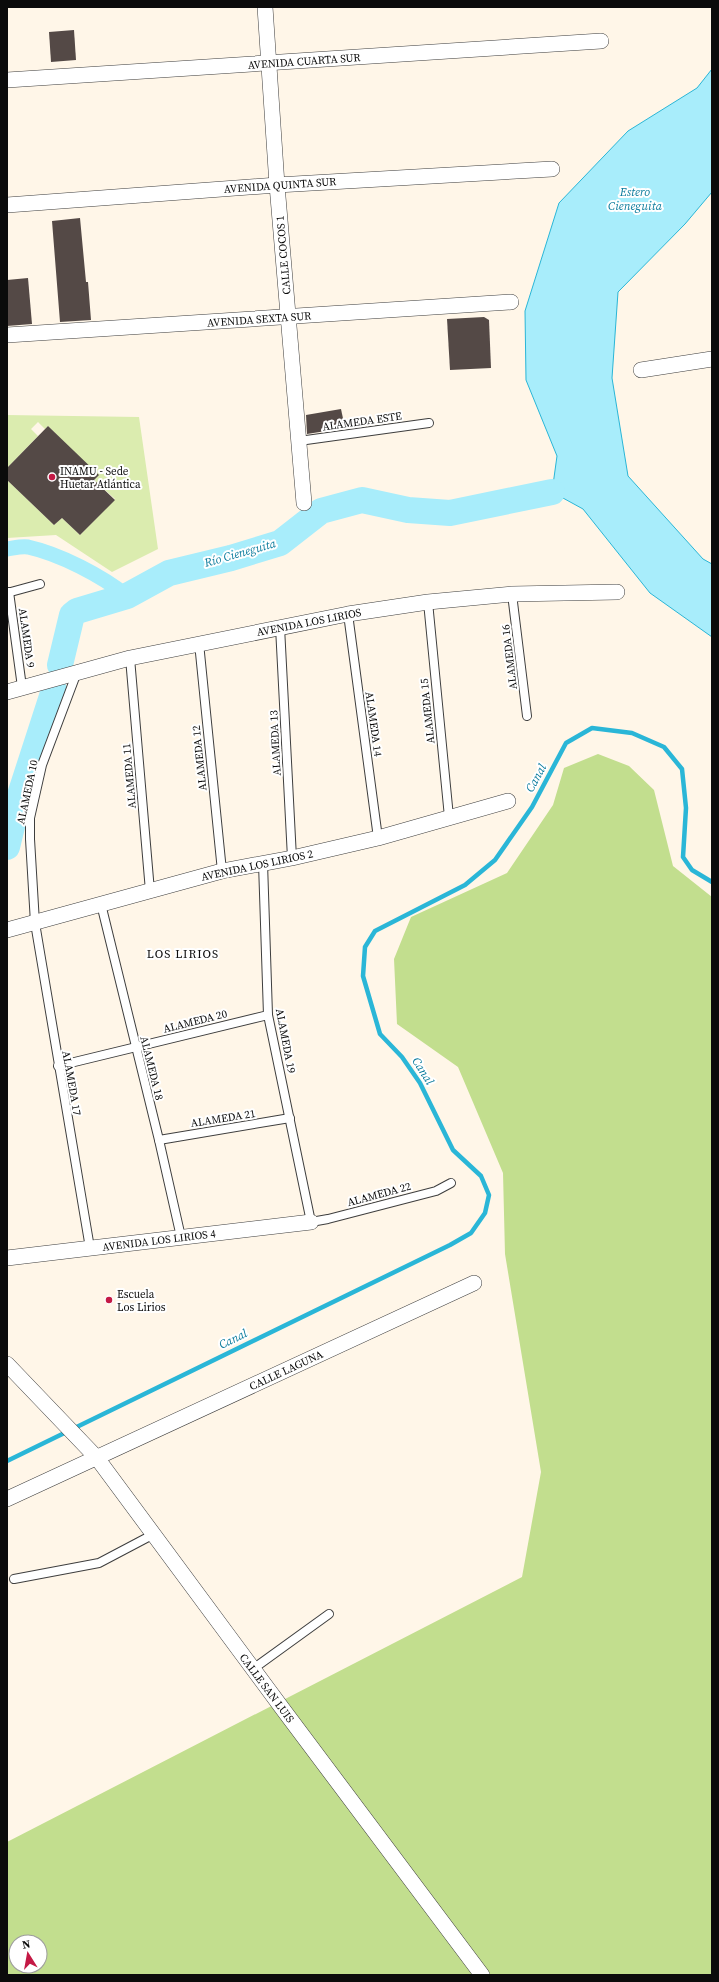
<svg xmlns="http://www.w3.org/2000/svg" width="719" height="1982" viewBox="0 0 719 1982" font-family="'Source Serif 4',serif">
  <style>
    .green { fill: #dbecaf }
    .forest { fill: #c2de8e; fill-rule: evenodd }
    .water { fill: #a8edfb; stroke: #2ab6d7 }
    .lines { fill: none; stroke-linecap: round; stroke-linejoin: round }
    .stream { stroke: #2ab6d7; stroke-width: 4.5 }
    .canal { stroke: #a8edfb; stroke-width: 15 }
    .river { stroke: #a8edfb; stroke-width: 26 }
    .building { fill: #544946 }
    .service-casing { stroke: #3e3e3e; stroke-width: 10 }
    .minor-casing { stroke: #3e3e3e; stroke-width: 16 }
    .service { stroke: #fff; stroke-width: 8 }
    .minor { stroke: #fff; stroke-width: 15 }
    .poi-dot { fill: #c41945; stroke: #fff; stroke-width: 1.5 }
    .labels { text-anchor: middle; stroke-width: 4; stroke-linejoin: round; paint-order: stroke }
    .street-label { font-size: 11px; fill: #0b0b0b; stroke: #fff }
    .poi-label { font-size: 11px; fill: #0b0b0b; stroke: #fff; text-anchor: start }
    .water-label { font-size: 12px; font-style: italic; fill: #0c7c9d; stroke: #fff }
    .neighbourhood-label { font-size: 12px; letter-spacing: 1px; fill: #0b0b0b; stroke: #fff }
  </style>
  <rect width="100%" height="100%" fill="#fff6e8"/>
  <!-- green -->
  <path class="green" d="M7,415L139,417L158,549L112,572L56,535L7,538V480L54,525L62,518L80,535L115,499L94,480L98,475L48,426L45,429L38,422L31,429L38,436L7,468Z"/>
  <!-- forest -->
  <path class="forest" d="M598,754L629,766L654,790L673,866L712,897V1975H7V1842L522,1577L541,1472L505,1254L503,1173L458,1067L397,1024L394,959L411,917L507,873L553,805L564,768ZM16,1942H40V1966H16Z"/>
  <!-- water -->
  <path class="water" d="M712,69V192L685,224L618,292L612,378L628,476L703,559L712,564V637L650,593L583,509L552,492L557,456L526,380L525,311L559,203L628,131L697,88Z"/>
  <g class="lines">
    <!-- stream -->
    <path class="stream" d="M7,1461L450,1245L471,1233L485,1213L489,1195L481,1176L453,1150L420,1083L402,1057L380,1034L363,976L365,947L375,931L465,885L495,860L532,807L566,743L592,728L632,733L664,747L682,769L686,808L683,857L692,870L712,882"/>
    <!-- canal -->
    <path class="canal" d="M7,549C14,548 22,546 28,547C60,554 102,576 127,596"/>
    <!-- river -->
    <g class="river">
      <path d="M60,665L72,615L77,611L127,596L169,573L231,558L280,543L321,511L362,500L408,510L450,513L552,492"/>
      <path d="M7,847L19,798L54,690"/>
    </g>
  </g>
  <!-- building -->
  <g class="building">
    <path d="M74,30L76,60L51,62L49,32Z"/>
    <path d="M80,218L86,282H88L91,320L60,322L52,221Z"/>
    <path d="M28,278L32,324L7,326V280Z"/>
    <path d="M484,317L489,320L491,368L450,370L447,319Z"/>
    <path d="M341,409L345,428L307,434L306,415Z"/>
    <path d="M48,426L99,475L94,480L115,500L80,535L62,518L54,525L7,480V468Z"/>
  </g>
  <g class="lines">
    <defs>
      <g id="service">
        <path d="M299,441L429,423"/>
        <path d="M9,592L22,687"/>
        <path d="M7,593L40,584"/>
        <path d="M512,594L527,716"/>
        <path d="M428,602L449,817"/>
        <path d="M348,614L378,838"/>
        <path d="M280,627L292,858"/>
        <path d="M199,643L222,871"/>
        <path d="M130,658L150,891"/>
        <path d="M77,672L42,765L30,818V839L35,923L90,1248"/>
        <path d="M263,863L268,1015L311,1222L328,1219L436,1191L451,1183"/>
        <path d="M101,904L159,1140L181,1237"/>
        <path d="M58,1066L268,1015"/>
        <path d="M159,1140L290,1118"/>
        <path d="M14,1579L99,1563L154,1534"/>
        <path d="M253,1669L329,1614"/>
      </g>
      <g id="minor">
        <path d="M265,7L277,185L304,503"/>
        <path d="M7,80L601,41"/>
        <path d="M7,205L277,185L552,169"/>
        <path d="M7,335L511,302"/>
        <path d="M641,370L712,359"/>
        <path d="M7,692L130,658L348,614L428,602L512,594L617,592"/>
        <path d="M7,930L222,871L292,858L378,838L508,801"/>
        <path d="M7,1258L311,1222"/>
        <path d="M7,1364L97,1458L282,1708L482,1975"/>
        <path d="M7,1499L474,1283"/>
      </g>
    </defs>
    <!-- service casing -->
    <use href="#service" class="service-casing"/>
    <!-- minor casing -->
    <use href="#minor" class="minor-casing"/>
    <!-- service -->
    <use href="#service" class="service"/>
    <!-- minor -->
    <use href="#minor" class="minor"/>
  </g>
  <!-- markers -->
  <g class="poi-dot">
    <circle cx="52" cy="477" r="4"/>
    <circle cx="109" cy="1300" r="4"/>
  </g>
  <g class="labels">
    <!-- street labels -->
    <g class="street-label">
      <text transform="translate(304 61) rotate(-4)" y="4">AVENIDA CUARTA SUR</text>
      <text transform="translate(280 185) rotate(-4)" y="4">AVENIDA QUINTA SUR</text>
      <text transform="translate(283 255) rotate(-95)" y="4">CALLE COCOS 1</text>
      <text transform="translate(259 319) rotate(-4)" y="4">AVENIDA SEXTA SUR</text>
      <text transform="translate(362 421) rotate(-8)" y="4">ALAMEDA ESTE</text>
      <text transform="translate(309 622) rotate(-11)" y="4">AVENIDA LOS LIRIOS</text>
      <text transform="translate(27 638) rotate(82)" y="4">ALAMEDA 9</text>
      <text transform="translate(509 657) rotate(-97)" y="4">ALAMEDA 16</text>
      <text transform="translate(427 711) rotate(-96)" y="4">ALAMEDA 15</text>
      <text transform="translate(374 724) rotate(82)" y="4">ALAMEDA 14</text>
      <text transform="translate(275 743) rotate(-93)" y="4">ALAMEDA 13</text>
      <text transform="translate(199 758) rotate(-96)" y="4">ALAMEDA 12</text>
      <text transform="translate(129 776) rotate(-95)" y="4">ALAMEDA 11</text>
      <text transform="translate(27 792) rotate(-78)" y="4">ALAMEDA 10</text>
      <text transform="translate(257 865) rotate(-12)" y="4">AVENIDA LOS LIRIOS 2</text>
      <text transform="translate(195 1021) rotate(-14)" y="4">ALAMEDA 20</text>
      <text transform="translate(286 1041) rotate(79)" y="4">ALAMEDA 19</text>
      <text transform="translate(152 1068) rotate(76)" y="4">ALAMEDA 18</text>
      <text transform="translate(72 1083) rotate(80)" y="4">ALAMEDA 17</text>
      <text transform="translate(223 1118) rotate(-9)" y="4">ALAMEDA 21</text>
      <text transform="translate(379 1194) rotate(-15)" y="4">ALAMEDA 22</text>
      <text transform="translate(159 1240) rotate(-7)" y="4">AVENIDA LOS LIRIOS 4</text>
      <text transform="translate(286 1370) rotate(-25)" y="4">CALLE LAGUNA</text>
      <text transform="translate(267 1688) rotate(53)" y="4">CALLE SAN LUIS</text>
    </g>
    <!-- poi labels -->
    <g class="poi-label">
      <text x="60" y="475">INAMU - Sede<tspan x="60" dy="13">Huetar Atlántica</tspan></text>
      <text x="117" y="1298">Escuela<tspan x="117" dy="13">Los Lirios</tspan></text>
    </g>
    <!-- water labels -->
    <g class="water-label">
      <text x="635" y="196">Estero<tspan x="635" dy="14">Cieneguita</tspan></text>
      <text transform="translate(240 553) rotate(-16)" y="4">Río Cieneguita</text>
      <text transform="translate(536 778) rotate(-61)" y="4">Canal</text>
      <text transform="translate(423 1071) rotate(58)" y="4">Canal</text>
      <text transform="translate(233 1339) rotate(-26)" y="4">Canal</text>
    </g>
    <!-- neighbourhood labels -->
    <g class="neighbourhood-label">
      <text x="183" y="958">LOS LIRIOS</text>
    </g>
  </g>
  <!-- border -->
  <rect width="719" height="1982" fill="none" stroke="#0b0b0b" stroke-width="16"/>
  <!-- north arrow -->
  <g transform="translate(28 1954) rotate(349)"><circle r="19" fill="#ffffff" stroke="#9d9d9d"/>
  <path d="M0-3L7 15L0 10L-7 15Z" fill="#c41945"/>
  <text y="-6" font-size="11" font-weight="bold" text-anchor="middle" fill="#0b0b0b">N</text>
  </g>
</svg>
